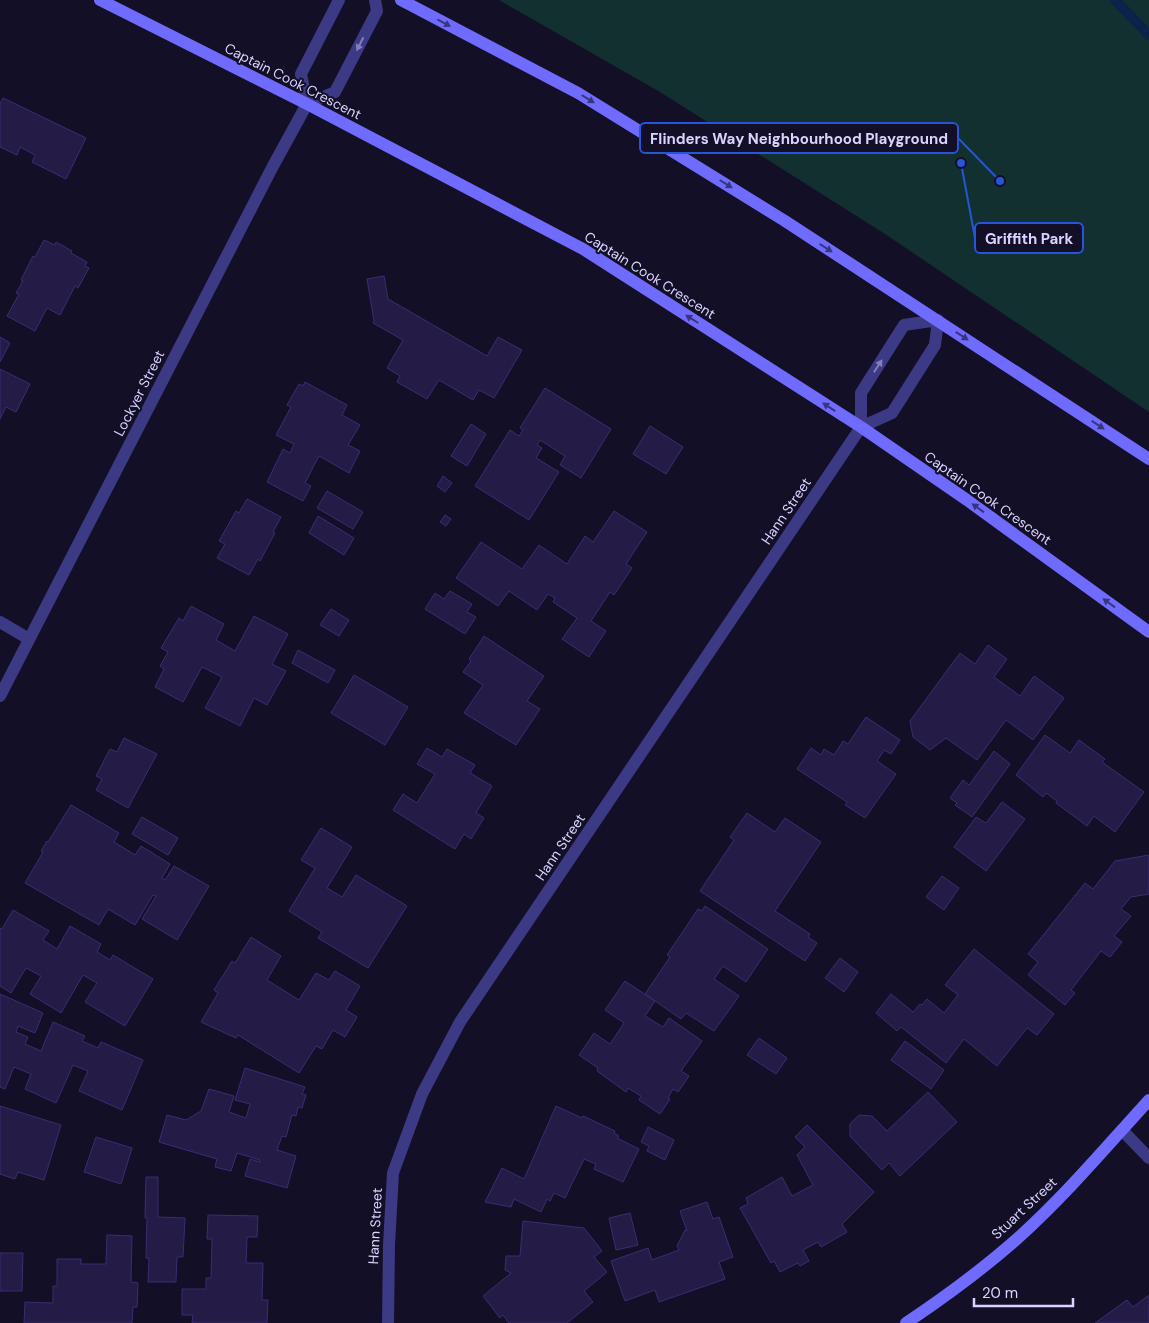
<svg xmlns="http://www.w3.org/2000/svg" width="1149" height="1323" viewBox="0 0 1149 1323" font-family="'DM Sans',sans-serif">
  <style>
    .green { fill: #12302f }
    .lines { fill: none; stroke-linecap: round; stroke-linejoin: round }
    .stream { stroke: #0c2248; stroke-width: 10 }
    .building { fill: #241b47; stroke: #3b2d73 }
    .street { stroke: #3d3a85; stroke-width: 12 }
    .secondary { stroke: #6f6bff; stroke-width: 12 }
    .oneway { fill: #38347d }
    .oneway2 { fill: #837fbc }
    .labels { text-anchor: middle; stroke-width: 4; stroke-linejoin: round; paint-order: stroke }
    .street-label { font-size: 14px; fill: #d9d4ff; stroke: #130f26 }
    .leader { fill: none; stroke: #2655da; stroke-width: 2 }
    .callout-dot { fill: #2655da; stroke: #130f26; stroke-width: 2 }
    .callout { fill: #130f26; stroke: #2655da; stroke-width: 2 }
    .callout-label { font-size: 15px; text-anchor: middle; font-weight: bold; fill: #d9d4ff }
  </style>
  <rect width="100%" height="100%" fill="#130f26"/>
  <!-- green -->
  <path class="green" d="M499,0H1149V412L885,234L660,92Z"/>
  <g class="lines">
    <!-- stream -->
    <path class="stream" d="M1115,0L1149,35"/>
  </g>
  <!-- building -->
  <g class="building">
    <path d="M3,98L86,138L66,179L32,162L35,155L20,147L17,155L0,147V104Z"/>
    <path d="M44,240L55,245L56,242L72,251L71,253L87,262L85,266L89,268L78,288L75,286L60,315L47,308L35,331L7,316L19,294L16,293L23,281L21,280L33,256L35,257Z"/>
    <path d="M384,276L388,299L487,356L498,337L522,350L494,398L479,390L473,400L439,380L427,399L397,382L400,376L387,368L403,340L373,323L374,321L367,279Z"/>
    <path d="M0,337L10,343L0,362Z"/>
    <path d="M0,369L30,384L16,412L6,407L0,419Z"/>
    <path d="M305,382L347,405L342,415L360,425L348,445L360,451L349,473L319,456L305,483L311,486L303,501L267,482L283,449L290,453L294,444L276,435L291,407L287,405L299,384L303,386Z"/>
    <path d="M545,388L611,429L581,478L560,465L565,456L540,440L537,445L542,448L536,458L559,472L529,520L475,486L510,430L519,436L523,430L520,428Z"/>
    <path d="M471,424L486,434L467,466L451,456Z"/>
    <path d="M650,426L683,447L666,474L633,454Z"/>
    <path d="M443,476L452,483L445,492L437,486Z"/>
    <path d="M327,491L363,512L353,529L317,508Z"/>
    <path d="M247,499L281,517L273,532L275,533L260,561L258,559L249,575L217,558L225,544L219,541L236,511L239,513Z"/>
    <path d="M614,511L647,532L626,564L632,568L614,595L610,592L591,621L606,631L589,657L562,639L577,618L553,602L555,598L548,594L537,610L509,591L498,606L456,578L481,542L522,569L539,545L567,564L585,536L593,542Z"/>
    <path d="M445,515L451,519L446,526L440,522Z"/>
    <path d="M318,516L354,538L344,555L309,533Z"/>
    <path d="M450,591L472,604L467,612L476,617L465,634L425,609L435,593L444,599Z"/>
    <path d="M191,606L224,624L216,640L235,651L254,616L288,634L272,664L286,671L267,705L254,698L240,726L205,708L222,677L202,667L183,702L155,687L164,669L160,666L168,652L161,648L179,618L183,621Z"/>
    <path d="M331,609L349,620L339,636L320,625Z"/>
    <path d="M484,636L544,676L527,701L540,709L516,745L464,713L483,685L463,672L471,661L469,659Z"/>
    <path d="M988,645L1007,659L994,677L1020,696L1034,676L1064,698L1033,740L1006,720L977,760L946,738L930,750L913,737L910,721L960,653L975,664Z"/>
    <path d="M298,650L335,670L328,683L292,663Z"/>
    <path d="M354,675L408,707L385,745L331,713Z"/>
    <path d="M866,717L900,740L891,754L884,750L877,761L896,774L865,818L845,805L847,802L797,769L811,748L821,755L824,749L834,755L843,741L848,744Z"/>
    <path d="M1045,735L1070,753L1079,740L1105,759L1102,762L1144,792L1115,832L1094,816L1087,826L1056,803L1057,801L1046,793L1043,797L1016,775Z"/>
    <path d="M124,738L157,754L128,808L96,790L102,779L96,776L110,749L117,752Z"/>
    <path d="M427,748L442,757L447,749L475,765L470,773L492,786L476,813L484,818L471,839L464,834L455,849L393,810L403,794L417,803L435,774L417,764Z"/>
    <path d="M994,751L1010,764L972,817L955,805L957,803L950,798L963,780L969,785Z"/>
    <path d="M1002,802L1025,819L986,871L954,847L976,817L986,823Z"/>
    <path d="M71,805L119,833L114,842L135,855L141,846L170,864L162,878L165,880L174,866L209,886L177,940L142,919L156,896L153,895L135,925L108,909L99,925L25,883L43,852L41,851L47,841L48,842Z"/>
    <path d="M747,813L775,832L785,818L821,842L775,911L810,934L808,937L817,943L805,961L700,891L734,840L730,837Z"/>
    <path d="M142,817L178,838L168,855L132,834Z"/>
    <path d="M321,828L352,847L327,888L342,897L356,875L407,906L368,968L318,938L322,932L289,911L315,868L301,860Z"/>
    <path d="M1149,855V894L1131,897L1121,909L1131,916L1114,936L1122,942L1110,957L1101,951L1071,990L1075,993L1065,1005L1028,975L1038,962L1028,954L1085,883L1093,889L1115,861Z"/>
    <path d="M942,876L959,888L944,910L926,897Z"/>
    <path d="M705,906L768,949L746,982L723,966L714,979L739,996L714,1031L686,1013L681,1019L645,994L670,957L667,955L698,909L702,911Z"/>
    <path d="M13,910L49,931L43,940L57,949L70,926L101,944L97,952L110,960L113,955L153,979L125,1026L85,1002L97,983L83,975L61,1013L30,994L41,976L26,968L11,993L0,986V928L2,929Z"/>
    <path d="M251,937L281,956L267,980L299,1000L316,973L329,980L335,971L360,986L346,1010L357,1017L345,1037L333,1030L322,1049L316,1046L299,1073L238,1035L236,1038L201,1022L218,993L214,990L232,961L235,963Z"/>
    <path d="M974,949L1054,1014L1037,1035L1027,1028L997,1066L964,1039L946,1063L901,1027L897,1031L876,1013L891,994L913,1012L920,1004L922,1005L927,999L944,1013L958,995L945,985Z"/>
    <path d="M840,958L858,972L844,992L825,978Z"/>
    <path d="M625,981L655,1001L645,1016L663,1027L669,1018L702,1041L681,1071L689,1076L678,1092L673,1089L668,1098L670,1099L660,1114L639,1100L641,1096L628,1088L626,1092L597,1071L598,1068L579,1055L594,1033L610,1044L624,1023L605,1010Z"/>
    <path d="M0,994L43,1013L35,1033L18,1026L16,1032L28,1037L25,1044L41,1051L53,1022L85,1036L82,1041L98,1048L101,1042L143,1060L122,1110L79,1091L88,1071L73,1065L56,1103L25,1089L31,1074L14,1067L5,1089L0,1087Z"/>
    <path d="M759,1038L787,1058L776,1074L747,1055Z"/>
    <path d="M905,1041L944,1070L931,1089L891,1060Z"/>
    <path d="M245,1068L305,1087L302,1094L306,1095L302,1108L298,1107L296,1116L292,1115L286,1137L282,1136L277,1150L296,1156L287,1188L245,1176L250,1159L260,1162V1160L237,1153L231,1171L215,1167L217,1159L159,1142L167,1115L186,1120L201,1111L209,1089L234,1096L229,1112L246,1118L250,1104L235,1100Z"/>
    <path d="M928,1092L957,1122L900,1176L889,1163L882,1170L850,1136V1124L859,1115L872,1116L887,1131Z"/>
    <path d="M0,1106L61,1125L44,1180L18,1172L15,1179L0,1174Z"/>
    <path d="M556,1106L582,1118L583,1116L615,1131L614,1133L619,1136L617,1138L639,1149L623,1182L594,1169L596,1164L584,1159L565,1198L554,1193L550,1201L547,1199L541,1212L514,1199L511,1207L485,1202L502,1168L524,1179Z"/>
    <path d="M807,1125L874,1192L842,1224L847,1232L821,1247L818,1242L803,1250L809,1261L800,1266L798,1263L780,1272L774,1261L771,1263L740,1208L748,1204L746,1198L782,1177L792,1196L813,1185L797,1155L805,1147L795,1137Z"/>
    <path d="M648,1127L674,1140L665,1160L647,1151L649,1146L641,1142Z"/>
    <path d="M96,1137L132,1148L121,1184L84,1172Z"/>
    <path d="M146,1177H158V1217L185,1218L183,1257H177L176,1282H148L149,1258H146L147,1218H145Z"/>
    <path d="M707,1202L713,1219L719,1217L733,1257L719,1262L725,1279L659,1302L655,1290L625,1301L611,1261L648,1248L652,1260L679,1250L677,1246L685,1230L687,1231L680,1211Z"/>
    <path d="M630,1213L638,1245L616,1250L609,1218Z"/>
    <path d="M208,1215L258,1216L257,1237H247L246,1263H263L262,1300H268L267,1323H192L193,1315H182V1289H206V1278H211L212,1239H207Z"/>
    <path d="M523,1221L584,1228L602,1251L594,1257L607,1272L584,1291L593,1302L567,1323H509L503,1315L500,1318L483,1296L511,1273L505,1270L506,1256H520Z"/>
    <path d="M107,1235L132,1236L131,1282L138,1283L137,1307H133L132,1323H24L25,1302L53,1303V1286H57V1259H81V1264H106Z"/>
    <path d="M0,1253H23L22,1291H0Z"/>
    <path d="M1149,1295V1323H1095L1127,1300L1133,1307Z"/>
  </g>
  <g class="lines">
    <!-- street -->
    <g class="street">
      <path d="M307,104L301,74L339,0"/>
      <path d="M0,622L29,639"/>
      <path d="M0,696L273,166L307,104L335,92L377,11L375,0"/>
      <path d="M1122,1130L1149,1158"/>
      <path d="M388,1323L389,1245L393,1173L422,1094L460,1022L861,427L892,413L935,345L938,320L904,325L861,393V427"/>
    </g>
    <!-- secondary -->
    <g class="secondary">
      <path d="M100,0L307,104L583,249L861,427L967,500L1149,632"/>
      <path d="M401,0L578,93L785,221L1149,459"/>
      <path d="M906,1323C945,1297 983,1269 1018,1238C1065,1196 1107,1146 1149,1100"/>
    </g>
  </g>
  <!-- one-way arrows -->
  <defs><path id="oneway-solid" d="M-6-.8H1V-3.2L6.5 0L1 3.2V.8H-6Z" transform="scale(1.25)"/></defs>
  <g class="oneway">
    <use href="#oneway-solid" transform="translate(444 23) rotate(28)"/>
    <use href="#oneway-solid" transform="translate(588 99) rotate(32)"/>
    <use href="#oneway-solid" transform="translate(726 184) rotate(32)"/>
    <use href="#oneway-solid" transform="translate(826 248) rotate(33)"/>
    <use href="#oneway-solid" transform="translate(692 319) rotate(-148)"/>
    <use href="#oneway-solid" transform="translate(962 336) rotate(33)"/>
    <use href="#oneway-solid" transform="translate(829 407) rotate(-147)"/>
    <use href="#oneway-solid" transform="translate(1098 425) rotate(33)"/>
    <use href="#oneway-solid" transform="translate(978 508) rotate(-144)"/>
    <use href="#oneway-solid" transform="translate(1109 603) rotate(-144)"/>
  </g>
  <g class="oneway2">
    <use href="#oneway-solid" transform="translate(360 44) rotate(117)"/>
    <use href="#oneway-solid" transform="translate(878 366) rotate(-57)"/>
  </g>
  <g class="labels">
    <!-- street labels -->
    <g class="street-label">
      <text transform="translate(293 81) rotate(27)" y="5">Captain Cook Crescent</text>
      <text transform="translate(650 275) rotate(32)" y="5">Captain Cook Crescent</text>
      <text transform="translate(139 393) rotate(-63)" y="5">Lockyer Street</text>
      <text transform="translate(988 498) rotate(35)" y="5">Captain Cook Crescent</text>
      <text transform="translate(786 511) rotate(-56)" y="5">Hann Street</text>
      <text transform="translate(560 847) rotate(-56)" y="5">Hann Street</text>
      <text transform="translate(1024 1208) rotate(-43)" y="5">Stuart Street</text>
      <text transform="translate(375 1226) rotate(-87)" y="5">Hann Street</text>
    </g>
  </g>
  <!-- callouts -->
  <path class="leader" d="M1000 181L958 138M961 163L975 238"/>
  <g class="callout-dot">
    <circle cx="1000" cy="181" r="5"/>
    <circle cx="961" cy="163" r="5"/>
  </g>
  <g class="callout">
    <rect x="640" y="123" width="318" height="30" rx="5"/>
    <rect x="975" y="223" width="108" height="30" rx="5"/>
  </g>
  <g class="callout-label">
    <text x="799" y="144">Flinders Way Neighbourhood Playground</text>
    <text x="1029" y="244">Griffith Park</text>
  </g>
  <!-- scale -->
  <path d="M974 1298v8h99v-8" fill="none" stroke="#d9d4ff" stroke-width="2.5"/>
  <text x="982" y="1298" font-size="15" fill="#d9d4ff" stroke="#130f26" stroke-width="4" paint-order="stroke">20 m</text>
</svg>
